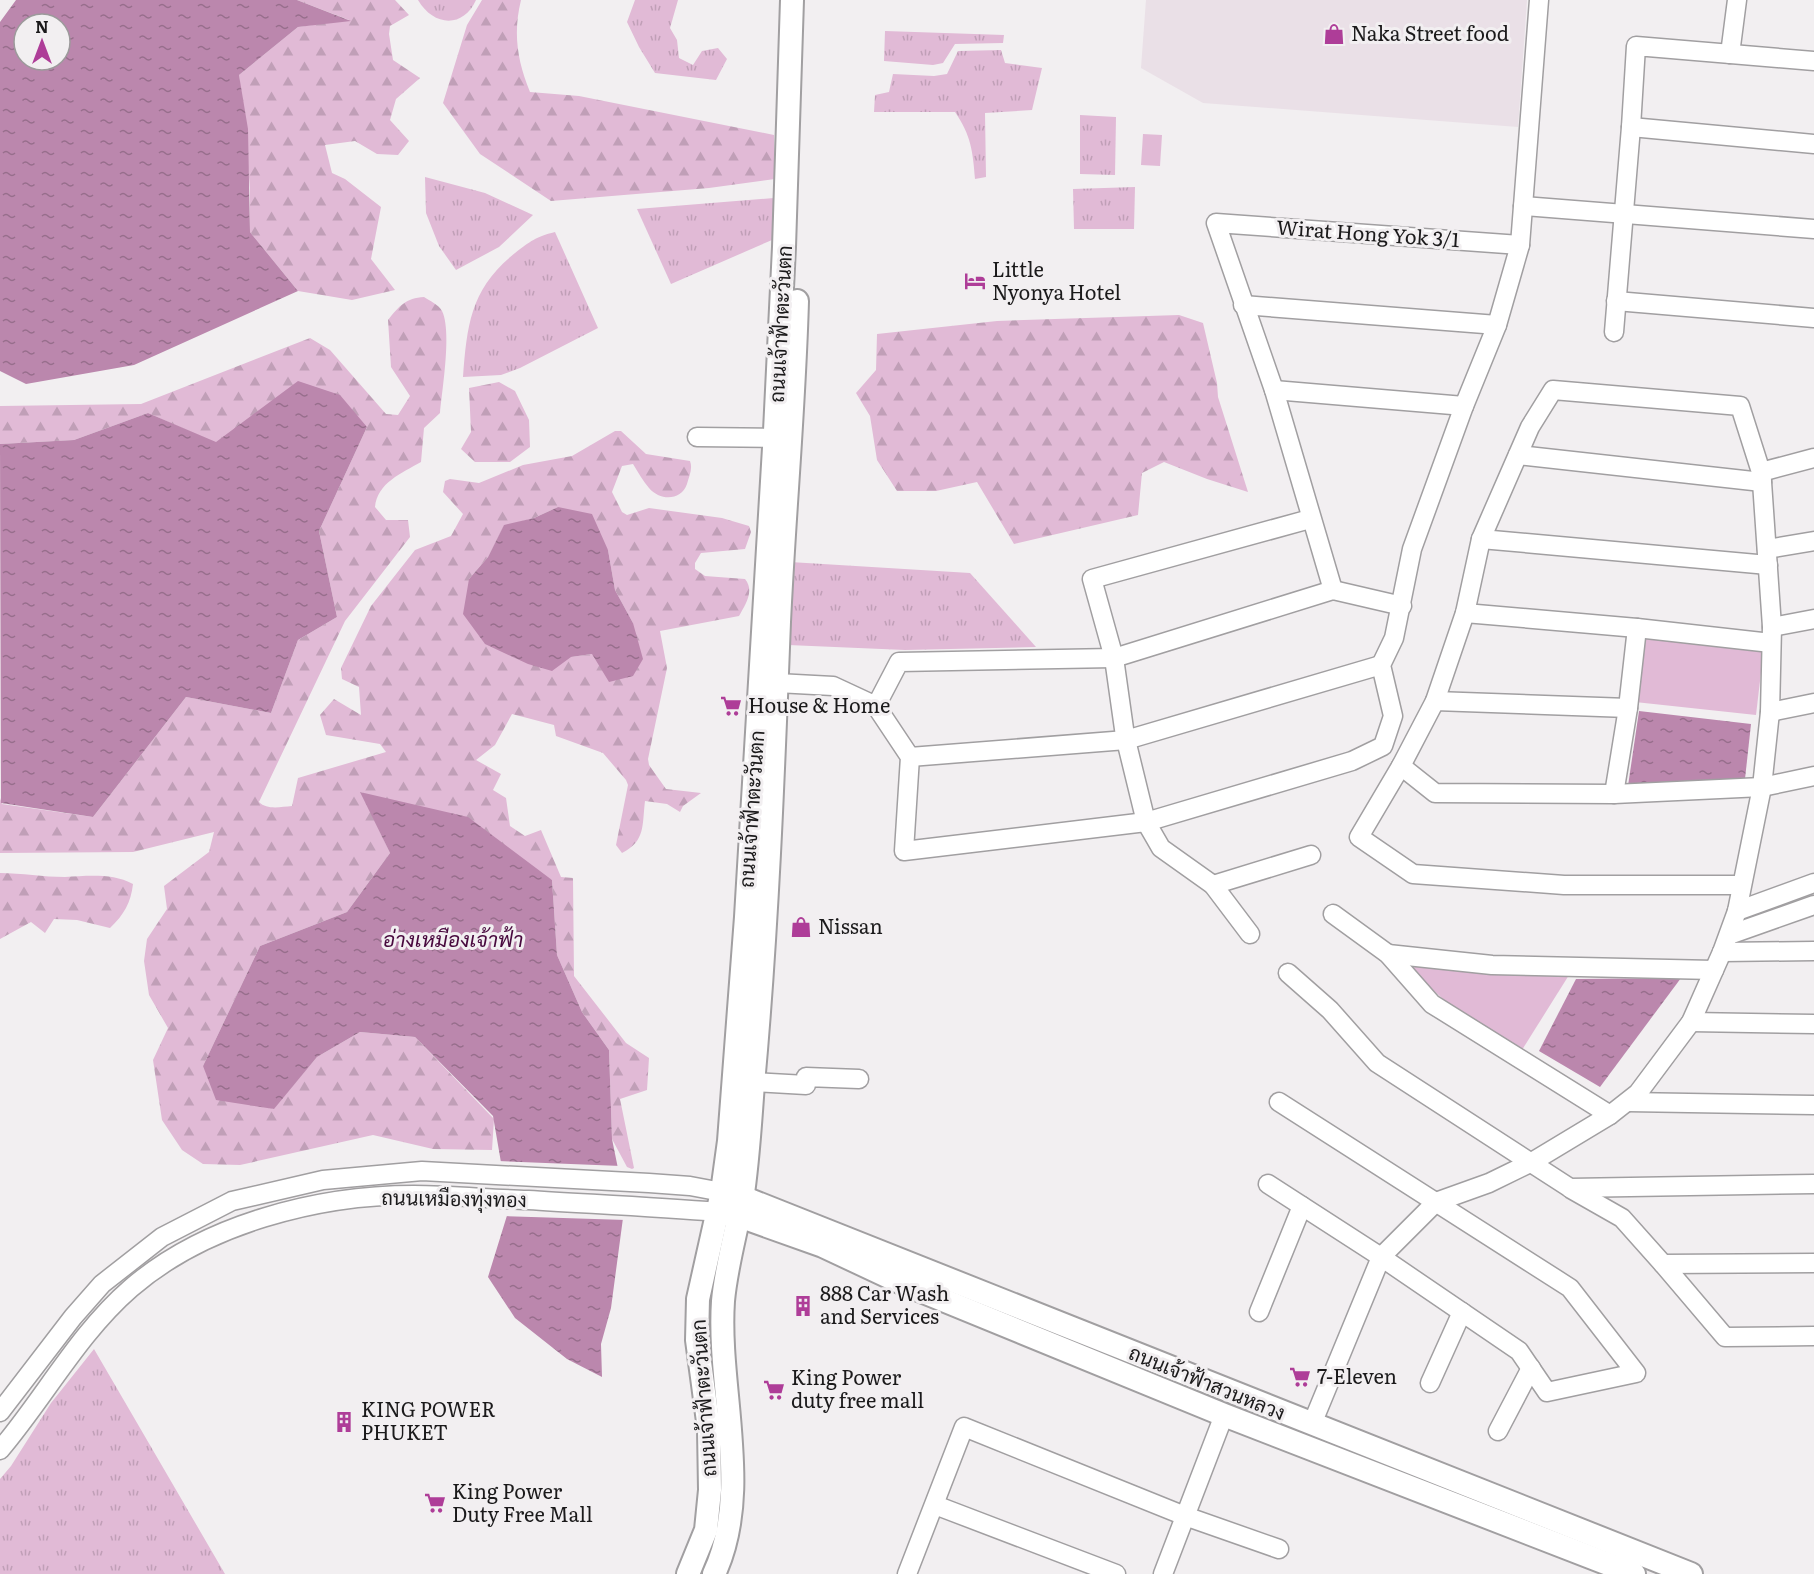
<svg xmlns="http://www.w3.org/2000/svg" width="1814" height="1574" viewBox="0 0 1814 1574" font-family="Literata,Sarabun,serif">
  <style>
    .built { fill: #eae0e7 }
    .grass { fill: url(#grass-tufts) }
    .forest { fill: url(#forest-firs); fill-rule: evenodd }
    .park { fill: #e1bad6 }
    .water { fill: url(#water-ripples); fill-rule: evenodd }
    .pier { fill: #f2eff1 }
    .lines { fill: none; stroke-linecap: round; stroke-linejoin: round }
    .minor-casing { stroke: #a19fa1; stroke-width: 21 }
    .major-casing { stroke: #a19fa1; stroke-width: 26 }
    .minor { stroke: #fff; stroke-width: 18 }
    .major { stroke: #fff; stroke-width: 22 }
    .labels { text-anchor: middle; stroke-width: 6; stroke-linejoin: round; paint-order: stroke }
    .poi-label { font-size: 20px; fill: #1b1a1b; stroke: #f2eff1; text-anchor: start }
    .street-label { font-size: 20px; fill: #1b1a1b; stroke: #f2eff1 }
    .water-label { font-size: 21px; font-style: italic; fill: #48093e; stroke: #f2eff1 }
  </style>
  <defs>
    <pattern id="grass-tufts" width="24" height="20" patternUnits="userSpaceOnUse" patternTransform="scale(1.5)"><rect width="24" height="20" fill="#e1bad6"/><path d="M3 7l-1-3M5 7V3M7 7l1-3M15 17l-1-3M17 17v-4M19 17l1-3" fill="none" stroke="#c09fb7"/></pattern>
    <pattern id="forest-firs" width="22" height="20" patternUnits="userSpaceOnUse" patternTransform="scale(1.5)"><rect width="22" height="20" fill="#e1bad6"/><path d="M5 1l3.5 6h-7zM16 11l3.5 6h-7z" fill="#c09fb7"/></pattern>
    <pattern id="water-ripples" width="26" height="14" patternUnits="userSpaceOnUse" patternTransform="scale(1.5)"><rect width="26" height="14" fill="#bb87ad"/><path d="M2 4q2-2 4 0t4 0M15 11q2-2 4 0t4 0" fill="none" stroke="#976e8c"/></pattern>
  </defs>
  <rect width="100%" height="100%" fill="#f2eff1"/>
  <!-- built -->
  <path class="built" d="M1146,0H1527L1518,127L1203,103L1141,68Z"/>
  <!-- grass -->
  <g class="grass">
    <path d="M418,0H476C463,29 433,26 418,0Z"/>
    <path d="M635,0H678L670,28L677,40L679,58L693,65L702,51L718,48L727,59L716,80L655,73L639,47L627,22Z"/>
    <path d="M885,31L1004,35L1003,43L955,44L943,63L933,65L884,61Z"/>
    <path d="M1001,50L1005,63L1042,68L1032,110L985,113L986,177L975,179C973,152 971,135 955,112H874L875,95L889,92L893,74L934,76L947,74L958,51Z"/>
    <path d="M1080,115L1116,117L1115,175L1080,174Z"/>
    <path d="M425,177L485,193L533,215L499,247L456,270L439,246L426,213Z"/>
    <path d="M1135,187L1134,229H1074L1073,189Z"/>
    <path d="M774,198L772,240L671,284L637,209Z"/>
    <path d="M555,232L598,328L520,368L501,375L463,377C467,324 471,288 515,253C531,241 535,237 555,232Z"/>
    <path d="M790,562L970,573L1036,647L905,650L788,645Z"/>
    <path d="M94,1349L225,1574H0V1479L11,1466L51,1403Z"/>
  </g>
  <!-- forest -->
  <g class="forest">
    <path d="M297,0H395L409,15L390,26L389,34L393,60L420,78L396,99L390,120L409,141L398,155L377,154L355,141L325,145L332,173L345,179L381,207L371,259L395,290L352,300L298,291L250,232V188L239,75L298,27L349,20Z"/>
    <path d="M482,0H521C513,33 517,60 530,92L579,96L774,135L775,179L709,188L551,201L480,154L443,103L467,25Z"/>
    <path d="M424,297C430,301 439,305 442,311C452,331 442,390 440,413L424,428L421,462C402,473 377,483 375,507L386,520H408L410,537L345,621L259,802C267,810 280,807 292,806L298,778L386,752L380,744L326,735L320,715L334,699L361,715L359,687L342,679L341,668L371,606L415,550L451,536L463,514L443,492L445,481L450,479L479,483L523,465L572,456L615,431H621L646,454L690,461C693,469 689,476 687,484C681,501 660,501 649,488C643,481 638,472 633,464L622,466L612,492L622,512L627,515L649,508L722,518L749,526L751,532L745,549L701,553L695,563V569L705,576L745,579C755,591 745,605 739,616L660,631L667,668L648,759L649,765L666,789L701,793L683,806L680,812L667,804L645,801C642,825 646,841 622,853L616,845L628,785L626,780L603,753L556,736L554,725L512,714L495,745L476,760L501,774L493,790L506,798L510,826L525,836L541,830L561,877L573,878L574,976L626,1043L649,1058L647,1090L620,1099L634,1168L632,1169L627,1167L612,1139L609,1050L582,1012L557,955L552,880L361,792L390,853L347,912L260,946L203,1066L273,1109L317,1057L360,1032L415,1037L494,1119L492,1150L433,1149L373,1135L240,1165L203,1164L182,1150L162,1120L153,1060L168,1028L149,995L144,961L147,939L167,909L164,886L209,852L214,832L133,852L0,853V798L2,804L93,817L186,697L271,713L298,640L337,617L319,531L367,427L299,382L216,443L148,413L74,440L0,444V406L141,404L310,338L330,350L386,414L398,415L410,396L391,367L388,320C399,306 406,298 424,297ZM558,507L608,550L615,590L633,623L592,654L571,657L469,579L488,557L504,526L534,518Z"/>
    <path d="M1179,315L1203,323L1217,383L1218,397L1248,492L1207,479L1164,462L1142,473L1138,515L1014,544L977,482L936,491H897L877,460L870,416L856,393L876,370L877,334L997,321Z"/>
    <path d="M499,382L515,391L529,420L530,447L510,462H475L461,449L471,432L469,388Z"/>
    <path d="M0,873C22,873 43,877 65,877C88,876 112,873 133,884C131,902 124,915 110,928L77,920L54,919L45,933L31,922L0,939Z"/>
  </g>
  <!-- park -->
  <g class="park">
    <path d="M1143,134L1162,135L1160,166L1141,165Z"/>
    <path d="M1643,633L1764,647L1756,715L1635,702Z"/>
    <path d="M1406,965L1569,975L1522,1050L1444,1000Z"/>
  </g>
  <!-- water -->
  <g class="water">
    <path d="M16,0H297L351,21L298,27L239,75L248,129L250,232L298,291L134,365L26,384L0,371V22ZM24,24H60V60H24Z"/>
    <path d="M298,381L340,395L367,427L319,531L337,617L298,640L271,713L186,697L93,817L1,803L0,444L74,440L148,413L216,442Z"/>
    <path d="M558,507L592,514L608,550L615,590L633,623L643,659L633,676L609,682L592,654L571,657L552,671L528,664L485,644L463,614L469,579L488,557L504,525L534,518Z"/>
    <path d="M1639,711L1751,724L1745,779L1628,786Z"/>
    <path d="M360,792L468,817L552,880L557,955L582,1012L609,1050L612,1139L625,1203L611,1308L601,1344L602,1377L567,1359L515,1318L488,1277L509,1209L493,1116L415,1037L360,1032L317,1057L274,1109L216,1100L203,1066L260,946L347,912L390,853Z"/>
    <path d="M1681,978L1600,1087L1539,1051L1576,979Z"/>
  </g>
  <!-- pier -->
  <path class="pier" d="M498,1161L621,1166L628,1203L626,1220L504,1216L506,1209Z"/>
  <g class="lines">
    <defs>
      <g id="minor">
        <path d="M1730,54L1737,0"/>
        <path d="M1631,127L1814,144"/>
        <path d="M1523,206L1814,229"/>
        <path d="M1616,301L1814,318"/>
        <path d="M1243,305L1497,325"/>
        <path d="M1614,332L1631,127L1636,46L1814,61"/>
        <path d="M1274,390L1464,406"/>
        <path d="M697,437L775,438"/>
        <path d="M1518,455L1762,482"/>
        <path d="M1761,472L1814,458"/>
        <path d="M1481,539L1768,565"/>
        <path d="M1767,549L1814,541"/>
        <path d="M1333,590L1274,390L1216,223L1520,245"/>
        <path d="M1465,613L1637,628L1771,643"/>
        <path d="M1772,627L1814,619"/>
        <path d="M777,683L833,686L876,706L910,757L904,851L1146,822L1352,761L1383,746L1393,716L1381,665L1394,638L1412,549L1464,406L1497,325L1520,245L1539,0"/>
        <path d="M1435,701L1628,708"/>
        <path d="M876,706L899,662L1114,658L1333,590L1402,606"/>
        <path d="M1770,712L1814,703"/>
        <path d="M910,757L1126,740L1381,665"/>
        <path d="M1401,766L1435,793L1614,794L1762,787L1814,776"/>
        <path d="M1614,794L1628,708L1637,628"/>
        <path d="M1213,885L1311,855"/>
        <path d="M1737,911L1814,883"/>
        <path d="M1333,914L1388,954L1432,1004L1610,1115"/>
        <path d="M1250,934L1213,885L1161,848L1146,822L1125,736L1114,658L1092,579L1310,519"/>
        <path d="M1729,935L1814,905"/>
        <path d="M1722,952L1814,951"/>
        <path d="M1388,954L1492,965L1714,970"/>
        <path d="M1288,973L1330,1010L1377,1063L1570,1188L1814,1184"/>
        <path d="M1691,1022L1814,1024"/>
        <path d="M754,1082L806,1085V1077L859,1079"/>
        <path d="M1628,1102L1814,1105"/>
        <path d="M1268,1184L1381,1257L1519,1351L1547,1392L1636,1373L1570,1288L1279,1102"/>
        <path d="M1571,1189L1622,1218L1663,1264L1814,1263"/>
        <path d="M1663,1264L1725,1337L1814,1336"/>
        <path d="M1259,1312L1302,1206"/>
        <path d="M1430,1383L1462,1312"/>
        <path d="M0,1412L73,1317L102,1284L162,1237L232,1201L323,1180L422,1171L649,1183L690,1186L722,1192"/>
        <path d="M1312,1424L1381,1257L1436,1202L1489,1183L1532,1162L1610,1115L1638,1093L1691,1022L1722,952L1737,911L1762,787L1770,712L1772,627L1762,482L1761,472L1740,406L1553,390L1530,427L1481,539L1465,613L1435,701L1401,766L1359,837L1413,874L1564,885H1742"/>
        <path d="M1498,1431L1531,1368"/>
        <path d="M0,1450C45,1397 78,1334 131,1288C205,1224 318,1195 414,1195C452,1195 490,1199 528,1200C591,1204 654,1207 718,1212"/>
        <path d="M935,1505L1116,1574"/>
        <path d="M907,1574L964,1427L1185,1516L1279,1549"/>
        <path d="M1163,1574L1224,1415"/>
      </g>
      <g id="major">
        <path d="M728,1193L742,1197C1058,1324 1375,1448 1691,1574"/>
        <path d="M724,1213L739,1216L823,1246L904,1284L1224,1415L1634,1574"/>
        <path d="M688,1574L706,1530L710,1490L709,1429L697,1340L698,1299L722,1192L729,1141L746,917L775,431L784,247L792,0"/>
        <path d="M714,1574C753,1491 717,1389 723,1301C726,1267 736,1233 742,1200C748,1162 750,1123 753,1084C767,931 773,776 779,622C784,515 794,409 797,301"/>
      </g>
    </defs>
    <!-- minor casing -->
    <use href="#minor" class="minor-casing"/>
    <!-- major casing -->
    <use href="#major" class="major-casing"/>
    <!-- minor -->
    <use href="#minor" class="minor"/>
    <!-- major -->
    <use href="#major" class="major"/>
  </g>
  <!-- icons -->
  <defs>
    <symbol id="shop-bare" viewBox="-9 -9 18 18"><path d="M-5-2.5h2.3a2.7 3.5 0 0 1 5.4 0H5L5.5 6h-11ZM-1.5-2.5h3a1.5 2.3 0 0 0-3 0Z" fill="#ae3d98" stroke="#f2eff1" stroke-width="2.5" paint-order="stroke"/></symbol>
    <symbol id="hotel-bare" viewBox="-9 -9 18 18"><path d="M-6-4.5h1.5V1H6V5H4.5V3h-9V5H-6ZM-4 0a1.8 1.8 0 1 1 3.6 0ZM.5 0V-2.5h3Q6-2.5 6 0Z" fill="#ae3d98" stroke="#f2eff1" stroke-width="2.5" paint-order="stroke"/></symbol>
    <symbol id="supermarket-bare" viewBox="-9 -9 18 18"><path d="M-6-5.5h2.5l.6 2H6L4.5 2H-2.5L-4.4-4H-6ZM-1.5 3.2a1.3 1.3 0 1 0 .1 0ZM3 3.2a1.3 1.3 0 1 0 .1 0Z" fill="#ae3d98" stroke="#f2eff1" stroke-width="2.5" paint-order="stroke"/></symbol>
    <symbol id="building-bare" viewBox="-9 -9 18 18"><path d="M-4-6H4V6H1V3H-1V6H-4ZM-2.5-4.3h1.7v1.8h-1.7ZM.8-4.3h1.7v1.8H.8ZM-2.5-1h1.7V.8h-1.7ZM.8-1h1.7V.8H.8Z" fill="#ae3d98" stroke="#f2eff1" stroke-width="2.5" paint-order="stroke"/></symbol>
  </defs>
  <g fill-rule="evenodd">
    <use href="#shop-bare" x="1319" y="19" width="30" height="30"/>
    <use href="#hotel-bare" x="960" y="266" width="30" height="30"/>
    <use href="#supermarket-bare" x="716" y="691" width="30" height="30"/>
    <use href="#shop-bare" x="786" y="912" width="30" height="30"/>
    <use href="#building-bare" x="788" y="1291" width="30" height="30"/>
    <use href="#supermarket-bare" x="1285" y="1362" width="30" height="30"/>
    <use href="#supermarket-bare" x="759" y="1375" width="30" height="30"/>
    <use href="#building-bare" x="329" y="1407" width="30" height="30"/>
    <use href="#supermarket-bare" x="420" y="1488" width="30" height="30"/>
  </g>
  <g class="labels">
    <!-- poi labels -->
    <g class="poi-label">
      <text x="1351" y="41">Naka Street food</text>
      <text x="992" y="277">Little<tspan x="992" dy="23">Nyonya Hotel</tspan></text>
      <text x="748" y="713">House &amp; Home</text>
      <text x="818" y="934">Nissan</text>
      <text x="820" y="1301">888 Car Wash<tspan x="820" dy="23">and Services</tspan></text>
      <text x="1317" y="1384">7-Eleven</text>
      <text x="791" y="1385">King Power<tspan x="791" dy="23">duty free mall</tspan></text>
      <text x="361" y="1417">KING POWER<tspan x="361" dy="23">PHUKET</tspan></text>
      <text x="452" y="1499">King Power<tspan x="452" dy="23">Duty Free Mall</tspan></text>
    </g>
    <!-- street labels -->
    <g class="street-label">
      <text transform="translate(1368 234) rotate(4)" y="7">Wirat Hong Yok 3/1</text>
      <text transform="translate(781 324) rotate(-87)" y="7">ถนนเจ้าฟ้าตะวันตก</text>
      <text transform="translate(752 809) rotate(-86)" y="7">ถนนเจ้าฟ้าตะวันตก</text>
      <text transform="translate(454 1199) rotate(1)" y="7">ถนนเหมืองทุ่งทอง</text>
      <text transform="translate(1207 1383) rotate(22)" y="7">ถนนเจ้าฟ้าสวนหลวง</text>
      <text transform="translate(704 1398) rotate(-94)" y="7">ถนนเจ้าฟ้าตะวันตก</text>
    </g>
    <!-- water labels -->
    <g class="water-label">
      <text x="453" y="947">อ่างเหมืองเจ้าฟ้า</text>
    </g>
  </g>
  <!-- north arrow -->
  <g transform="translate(42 42)"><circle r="28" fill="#f2eff1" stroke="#9c9a9b" stroke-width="1.5"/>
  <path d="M0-4.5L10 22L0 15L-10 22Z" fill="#ae3d98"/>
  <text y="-9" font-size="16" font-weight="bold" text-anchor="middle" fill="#1b1a1b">N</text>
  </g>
</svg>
